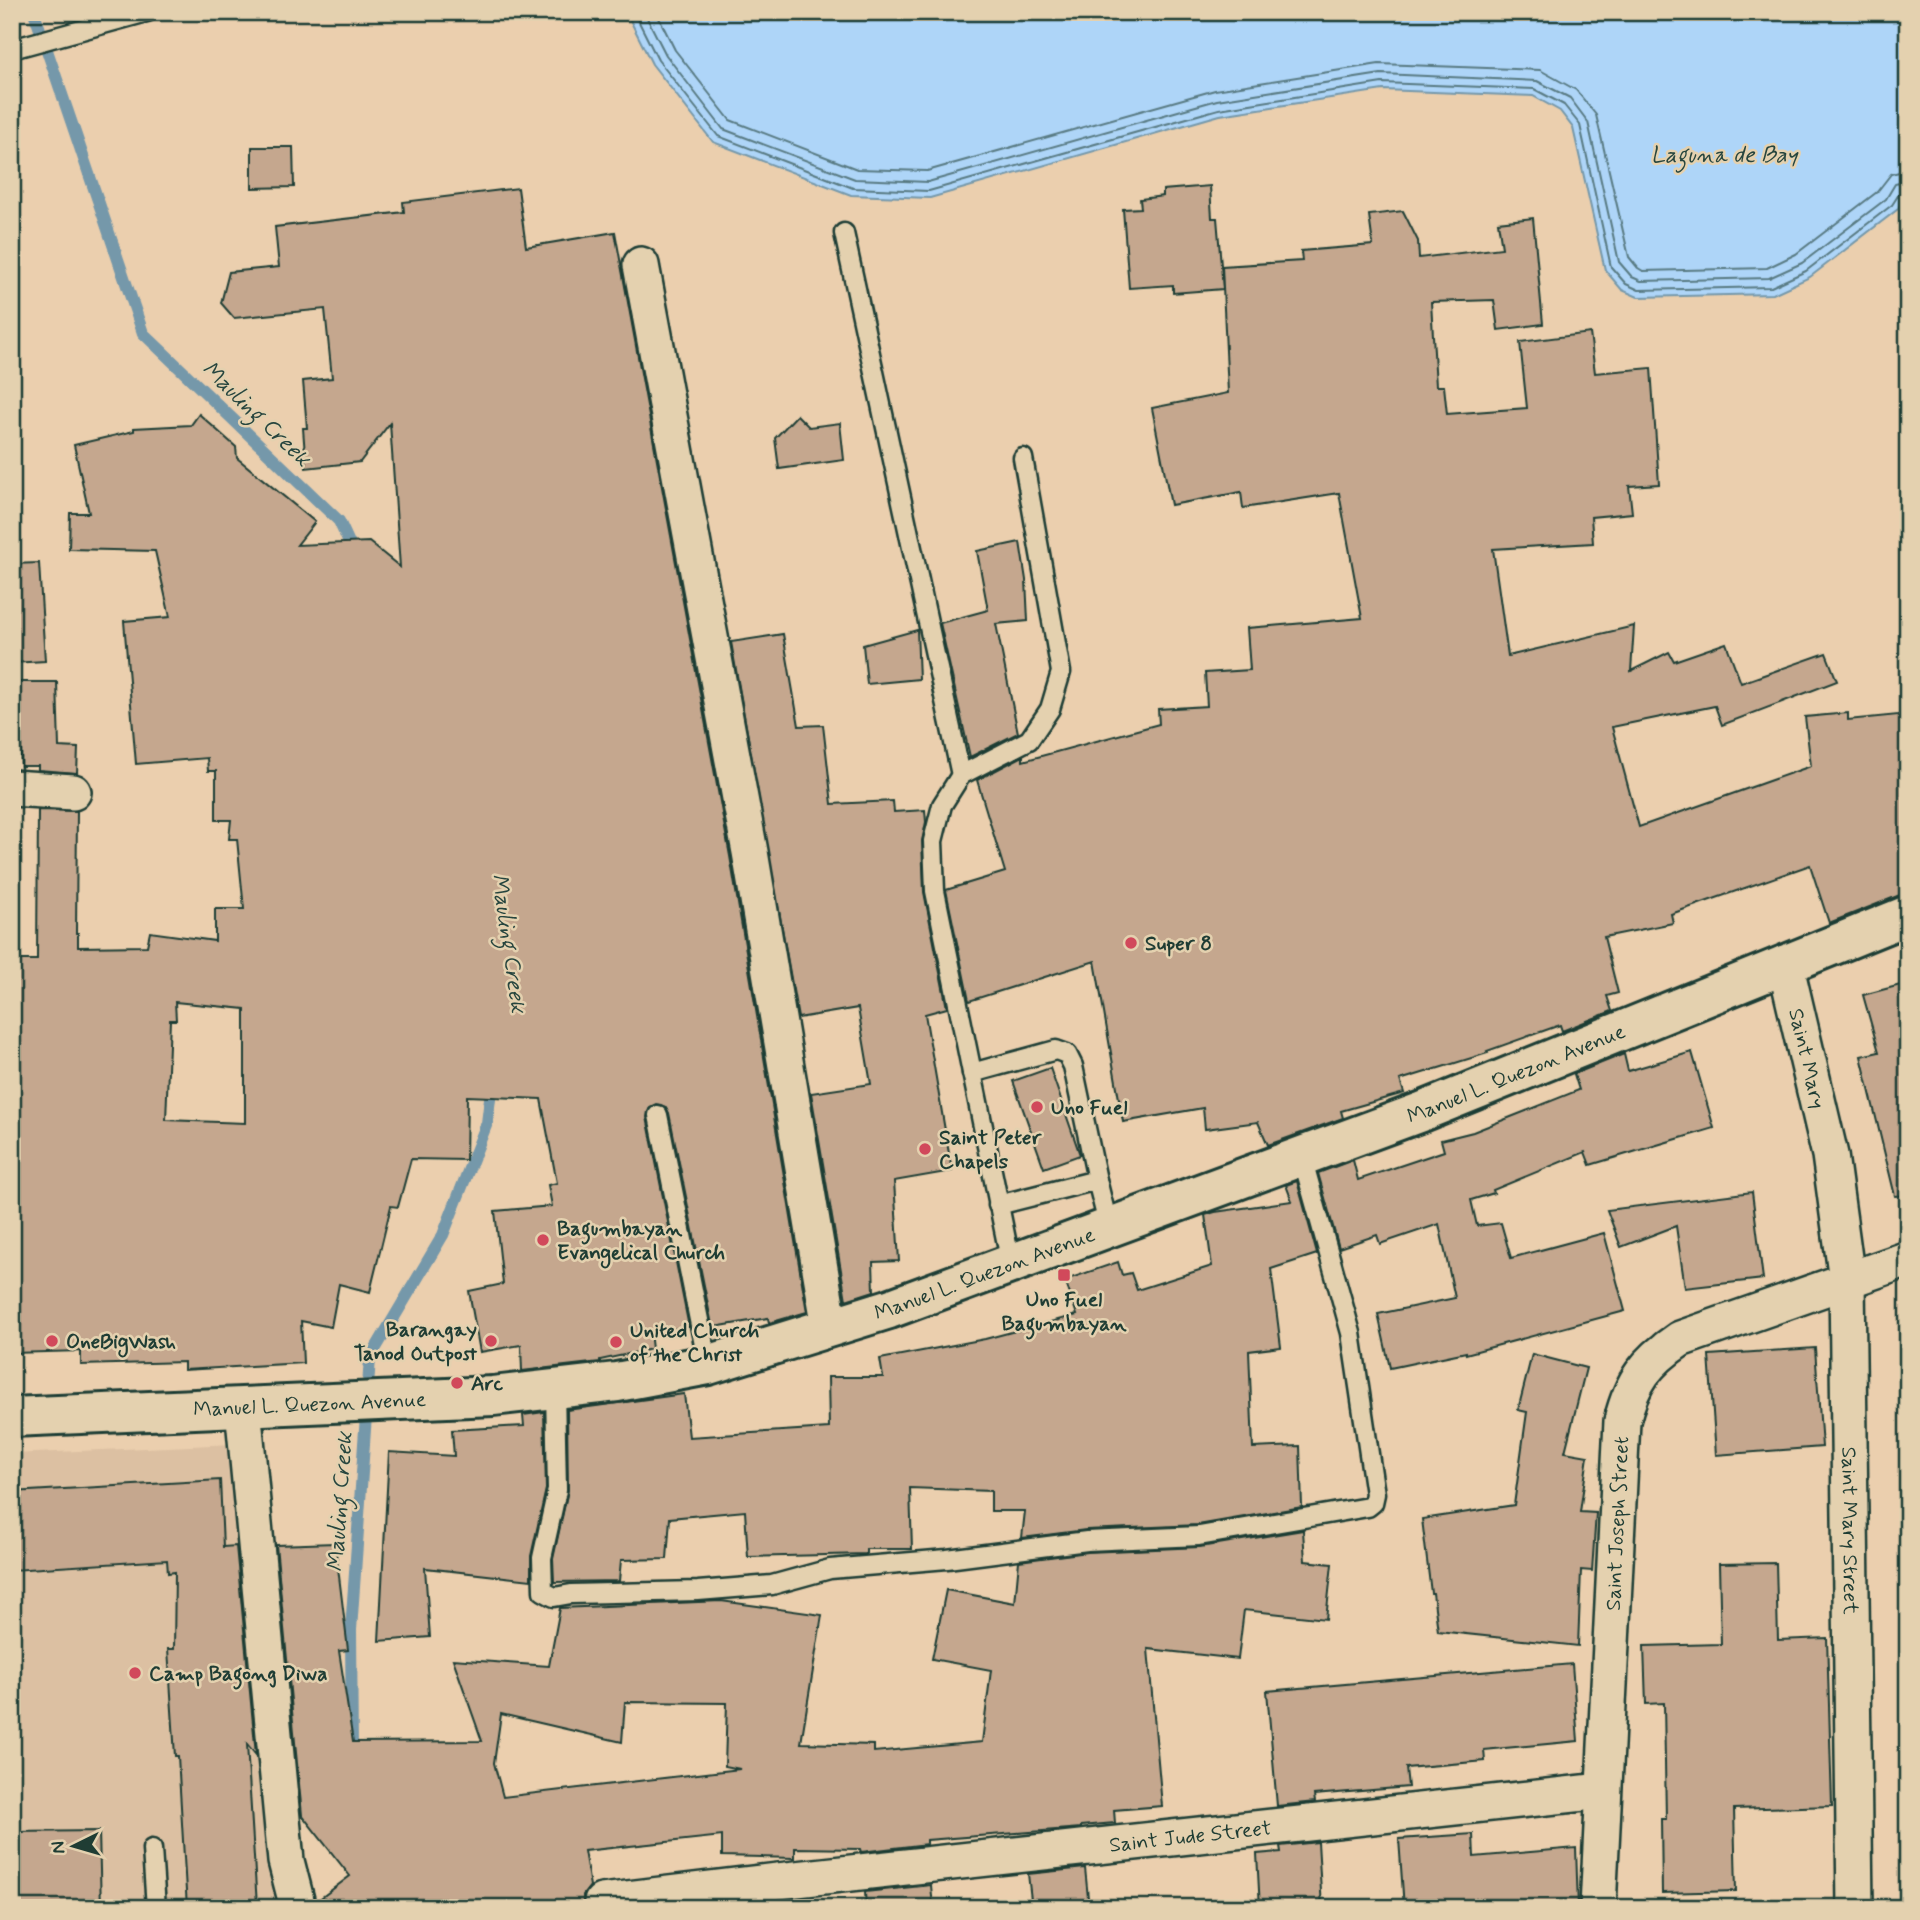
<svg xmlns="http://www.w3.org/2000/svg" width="1920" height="1920" viewBox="0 0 1920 1920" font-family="Mynerve,sans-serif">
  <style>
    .built { fill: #dcc0a2 }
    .water { fill: #aed5f8; stroke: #7598aa; stroke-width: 2 }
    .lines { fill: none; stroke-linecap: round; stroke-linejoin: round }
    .shore { stroke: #587a82; stroke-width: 2 }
    .stream { stroke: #7598aa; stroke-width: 12 }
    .building { fill: #c5a78e; stroke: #1f3d34; stroke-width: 2; fill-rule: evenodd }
    .lane-casing { stroke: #1f3d34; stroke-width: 23 }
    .street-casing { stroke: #1f3d34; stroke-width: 40 }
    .secondary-casing { stroke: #1f3d34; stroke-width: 44 }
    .lane { stroke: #e4d1af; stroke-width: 18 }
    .street { stroke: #e4d1af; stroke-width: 35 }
    .secondary { stroke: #e4d1af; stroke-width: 38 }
    .poi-dot { fill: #d1495b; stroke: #e4d1af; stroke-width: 2.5 }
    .labels { text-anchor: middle; stroke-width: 5; stroke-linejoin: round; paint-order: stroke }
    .poi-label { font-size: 21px; font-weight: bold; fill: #1f3d34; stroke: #e4d1af; text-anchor: start }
    .street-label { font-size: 21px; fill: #1f3d34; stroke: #e4d1af }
    .water-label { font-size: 23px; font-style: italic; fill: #26453e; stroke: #e4d1af }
  </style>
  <rect width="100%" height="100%" fill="#ebcfae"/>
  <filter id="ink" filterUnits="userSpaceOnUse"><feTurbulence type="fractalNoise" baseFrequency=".0143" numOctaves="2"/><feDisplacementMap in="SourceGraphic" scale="14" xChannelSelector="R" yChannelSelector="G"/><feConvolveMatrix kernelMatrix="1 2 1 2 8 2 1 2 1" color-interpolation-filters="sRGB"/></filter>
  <g filter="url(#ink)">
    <!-- built -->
    <path class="built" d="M234,1444L289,1908H12V1454Z"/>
    <!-- water -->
    <path class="water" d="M626,12H1908L1907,191L1898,209L1810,277L1773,294L1638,297L1622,290L1605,270L1573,128L1560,111L1533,96L1383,90L1220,115L930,198L851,195L713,142L652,64Z"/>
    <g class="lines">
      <!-- shore -->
      <g class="shore">
        <path d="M634,12L658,60L718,136L853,188L929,191L1219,109L1382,83L1534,89L1564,105L1580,125L1611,267L1626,284L1639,290L1771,287L1806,271L1892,205L1901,191L1908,190"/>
        <path d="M644,12L666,55L723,129L855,179L928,182L1217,100L1381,74L1537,81L1570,98L1588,122L1619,262L1632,277L1641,281L1769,278L1802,263L1886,199L1895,184L1908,181"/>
        <path d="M656,12L675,50L730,120L857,169L927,171L1215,90L1379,64L1540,70L1576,90L1596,115L1629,257L1638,268L1643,271L1767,268L1796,254L1877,192L1891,174L1908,170"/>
      </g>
      <!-- stream -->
      <g class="stream">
        <path d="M34,12L143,333L339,521L356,558"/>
        <path d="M352,1752L351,1630L370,1358L443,1235L487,1123L492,1082"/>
      </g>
    </g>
    <!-- building -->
    <g class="building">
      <path d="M252,147H293L294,187L252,188Z"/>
      <path d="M1210,186L1212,218H1217L1223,289L1173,293V285L1129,288L1123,209L1141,208L1140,199L1163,196V190Z"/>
      <path d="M518,188L526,247L615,232L730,856L807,1312L769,1323L768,1318L714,1327V1325H712L669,1113L666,1107L656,1104L650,1107L647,1117L689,1327L650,1332L652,1349L600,1360V1362L522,1371L521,1345L480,1352L469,1291L503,1284L495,1211L552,1206L548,1185L557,1183L541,1099L467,1096L466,1160L411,1159L398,1207L391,1206L370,1292L339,1284L331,1327L301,1321L303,1363L184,1370V1362L81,1365V1351L12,1353V960H37L38,810L77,811L76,933H78V947L147,946L150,932L215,941V909H244L237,839H229L231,820H216V771H208L207,758L136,764L124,621L170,617L155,551L69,549L70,513H89L74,445L134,431V428L191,425L199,414L236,447L237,458L315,522L297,545L369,542L400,567L390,423L360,462L306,468L303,428H307L303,381L332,378L325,309L234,318L221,303L229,272L279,267L275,227L404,212L403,202ZM175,1002L245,1009V1123L166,1120L170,1020H176Z"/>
      <path d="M1403,211L1418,241L1419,258L1502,248L1498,222L1533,218L1543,324L1498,330L1494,300L1431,302L1436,386H1444L1447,414L1527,408L1520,342L1590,333L1595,373L1651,368L1659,484L1629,486L1632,513L1591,517L1593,543L1493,549L1508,656L1634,626L1631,671L1669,652L1674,661L1726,643L1741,683L1826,653L1837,681L1722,725L1715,706L1612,727L1639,827L1811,766L1805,717L1848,713V720L1908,714V894L1900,895L1829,923L1810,865L1671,914L1673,923L1604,937L1618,993L1607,996L1612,1011L1562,1031L1560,1025L1487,1051L1488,1053L1400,1080L1404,1093L1341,1111L1343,1118L1268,1145L1258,1122L1205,1129L1203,1108L1123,1122L1095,961L969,1001L946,890L1005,872L977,780L1023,756V761L1159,724L1158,709L1207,706L1205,673L1250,670L1247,628L1362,618L1339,493L1243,508L1241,492L1171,505L1152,408L1228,393L1222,266L1302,261L1301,251L1373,245L1369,215Z"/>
      <path d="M797,415L809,427L840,423L844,460L779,469L775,438Z"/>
      <path d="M1020,542L1026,580L1028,621L996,624L1018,733L970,757L940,623L988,610L977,551Z"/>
      <path d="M39,563L45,661L12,663V564Z"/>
      <path d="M917,630L919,679L867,684L863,645Z"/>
      <path d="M783,634L799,726L823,725L832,804L893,801L894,812L925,810L926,822L922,841L924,892L947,1008L925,1014L952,1171L894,1181L899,1261L873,1262L874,1291L846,1300L811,1093L871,1084L858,1008L798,1018L731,642Z"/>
      <path d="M19,682H57L59,747L78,748L77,773L38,770V766H21Z"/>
      <path d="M1908,983V1195L1895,1196L1861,1056L1879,1052L1863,995Z"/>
      <path d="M1692,1052L1714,1128L1590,1165L1585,1152L1493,1190L1494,1193L1471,1200L1477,1226L1501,1223L1511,1258L1604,1233L1625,1311L1466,1354V1352L1390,1368L1378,1314L1455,1298L1439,1224L1380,1244L1377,1235L1339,1248L1318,1173L1353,1160L1358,1180L1444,1151L1441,1140L1473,1132L1579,1090L1574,1074L1624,1054L1628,1071Z"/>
      <path d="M1050,1068L1080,1155L1044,1168L1013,1081Z"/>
      <path d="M1297,1181L1317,1254L1271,1269L1281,1347L1249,1351L1253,1448L1300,1446L1302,1507L1198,1525L1086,1530L1022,1538L1025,1511H991V1491L910,1488L912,1549H866V1554L748,1557L745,1511L670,1518L667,1559L621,1560L619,1581L554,1582L553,1559L568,1490L567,1410L684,1394L689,1437L829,1428L828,1377H883L880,1359L985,1339L1077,1315L1065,1280L1118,1262L1122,1275L1131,1273L1137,1290L1212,1266L1205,1215L1215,1212L1292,1201L1286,1185Z"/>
      <path d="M1752,1192L1763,1279L1685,1288L1676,1226L1621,1247L1607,1210Z"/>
      <path d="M1815,1348L1822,1447L1716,1455L1709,1355Z"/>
      <path d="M1532,1354L1586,1368L1565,1452L1588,1456L1580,1512L1596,1513L1592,1571L1581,1570L1578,1646L1438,1631L1433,1593H1431L1422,1519L1514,1505L1527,1412L1518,1410Z"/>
      <path d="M544,1412L546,1489L531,1556V1580L425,1568L430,1637L379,1641L389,1452L454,1456L452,1430L524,1426L523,1415Z"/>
      <path d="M220,1480L223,1547L236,1546L256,1755L247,1744L257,1906L187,1908L178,1756H175L168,1649H174L175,1572L168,1573L167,1560L12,1570V1492Z"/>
      <path d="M1303,1530L1305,1561L1332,1564L1326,1619L1244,1610L1238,1659L1148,1649L1162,1806L1114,1810L1115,1823L1081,1826V1828L927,1840V1844L861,1852L860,1849L795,1848V1858L722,1856V1836L584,1851L590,1886L583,1895V1908H318L317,1901L350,1876L302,1815L276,1545L335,1543L348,1650L339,1651L353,1742L482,1741L453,1659L549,1666L560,1608L721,1601L822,1615L801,1743L874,1745V1752L982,1742L991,1670L932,1659L946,1590L1015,1603L1019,1561L1088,1552L1200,1547ZM625,1702L727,1703L725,1766L740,1769L503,1797L494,1763L501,1714L622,1742Z"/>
      <path d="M1776,1563L1778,1640L1827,1638L1832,1806L1734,1809L1736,1891L1662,1893L1661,1819H1666L1664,1703L1646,1704L1644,1646L1721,1644L1719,1564Z"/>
      <path d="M1572,1664L1578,1741L1484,1750L1485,1761L1406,1768L1408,1787L1314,1795L1315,1802L1277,1806L1267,1691Z"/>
      <path d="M99,1831L101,1908H12V1832Z"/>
      <path d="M1473,1834L1474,1857L1576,1848L1578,1908H1404L1399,1839Z"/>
      <path d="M1318,1842L1322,1908H1260L1257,1854L1281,1852L1280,1846Z"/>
      <path d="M1085,1868L1089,1908H1032L1028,1874Z"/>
      <path d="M931,1885L933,1908H866L865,1892Z"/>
    </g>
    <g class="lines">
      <defs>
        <g id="lane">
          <path d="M12,49L147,12"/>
          <path d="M844,233L961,775"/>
          <path d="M972,1073L1056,1050L1067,1054L1073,1066L1097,1180L1109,1228"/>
          <path d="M658,1115L708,1365"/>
          <path d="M998,1205L1097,1180"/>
          <path d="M1011,1264L935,891L933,841L942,805L961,775L1029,740L1050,709L1061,672L1023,458"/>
          <path d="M555,1389L557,1490L542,1558L543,1591L554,1597L571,1594L698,1591L772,1585L830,1569L947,1559L1087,1541L1199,1536L1368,1507L1373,1503L1375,1494L1351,1333L1302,1157"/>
          <path d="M152,1849L156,1908"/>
        </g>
        <g id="street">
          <path d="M641,265L750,852L830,1328"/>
          <path d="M12,788L73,792"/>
          <path id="s1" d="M1785,963L1830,1155L1847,1280L1855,1908"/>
          <path d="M243,1407L286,1861L298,1908"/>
          <path id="s2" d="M602,1902L778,1881L1602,1791"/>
          <path id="s3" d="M1598,1908L1622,1421C1632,1381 1646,1362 1680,1339L1908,1259"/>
        </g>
        <g id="secondary">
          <path id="s4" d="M12,1417L493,1396L617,1382L708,1365L889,1309L1421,1112L1908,915"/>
        </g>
      </defs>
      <!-- lane casing -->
      <use href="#lane" class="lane-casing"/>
      <!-- street casing -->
      <use href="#street" class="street-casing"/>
      <!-- secondary casing -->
      <use href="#secondary" class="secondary-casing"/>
      <!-- lane -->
      <use href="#lane" class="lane"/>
      <!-- street -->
      <use href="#street" class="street"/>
      <!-- secondary -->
      <use href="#secondary" class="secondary"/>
    </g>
  </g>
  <!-- markers -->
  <g class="poi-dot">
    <circle cx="1131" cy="943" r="7"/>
    <circle cx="1037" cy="1107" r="7"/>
    <circle cx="925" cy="1149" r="7"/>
    <circle cx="543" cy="1240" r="7"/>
    <rect x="1057" y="1268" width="14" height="14" rx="3.5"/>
    <circle cx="52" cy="1341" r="7"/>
    <circle cx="491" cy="1341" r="7"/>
    <circle cx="616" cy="1342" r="7"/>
    <circle cx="457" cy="1383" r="7"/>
    <circle cx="135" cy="1673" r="7"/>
  </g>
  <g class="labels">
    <!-- poi labels -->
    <g class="poi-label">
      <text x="1145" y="950">Super 8</text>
      <text x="1051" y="1114">Uno Fuel</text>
      <text x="939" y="1144">Saint Peter<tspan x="939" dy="24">Chapels</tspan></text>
      <text x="557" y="1235">Bagumbayan<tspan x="557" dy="24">Evangelical Church</tspan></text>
      <text x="1064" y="1306" text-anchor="middle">Uno Fuel<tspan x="1064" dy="24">Bagumbayan</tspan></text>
      <text x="477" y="1336" text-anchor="end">Barangay<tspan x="477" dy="24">Tanod Outpost</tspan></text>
      <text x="630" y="1337">United Church<tspan x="630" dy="24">of the Christ</tspan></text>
      <text x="66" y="1348">OneBigWash</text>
      <text x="471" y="1390">Arc</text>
      <text x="149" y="1680">Camp Bagong Diwa</text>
    </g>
    <!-- street labels -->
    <g class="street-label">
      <text dy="7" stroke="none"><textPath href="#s1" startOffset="98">Saint Mary</textPath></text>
      <text dy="7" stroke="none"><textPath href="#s4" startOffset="1558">Manuel L. Quezon Avenue</textPath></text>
      <text dy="7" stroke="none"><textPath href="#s4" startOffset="990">Manuel L. Quezon Avenue</textPath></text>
      <text dy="7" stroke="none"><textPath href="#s4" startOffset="298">Manuel L. Quezon Avenue</textPath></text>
      <text dy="7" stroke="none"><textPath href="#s3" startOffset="385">Saint Joseph Street</textPath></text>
      <text dy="7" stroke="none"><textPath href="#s1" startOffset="574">Saint Mary Street</textPath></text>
      <text dy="7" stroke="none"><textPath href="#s2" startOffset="592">Saint Jude Street</textPath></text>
    </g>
    <!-- water labels -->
    <g class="water-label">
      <text x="1724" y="162">Laguna de Bay</text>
      <text transform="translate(257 413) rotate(44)" y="8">Mauling Creek</text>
      <text transform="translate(510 943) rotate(82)" y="8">Mauling Creek</text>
      <text transform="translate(339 1502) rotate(-86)" y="8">Mauling Creek</text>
    </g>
  </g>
  <!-- margin -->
  <rect width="1920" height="1920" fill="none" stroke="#e4d1af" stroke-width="42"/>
  <rect x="21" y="21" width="1878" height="1878" fill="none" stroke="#1f3d34" stroke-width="2.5" filter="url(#ink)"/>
  <!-- north arrow -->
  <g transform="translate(74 1846) rotate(265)" stroke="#e4d1af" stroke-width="5" paint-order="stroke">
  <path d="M0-5L12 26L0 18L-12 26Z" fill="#1f3d34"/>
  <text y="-10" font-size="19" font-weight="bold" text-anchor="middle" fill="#1f3d34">N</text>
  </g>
</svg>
